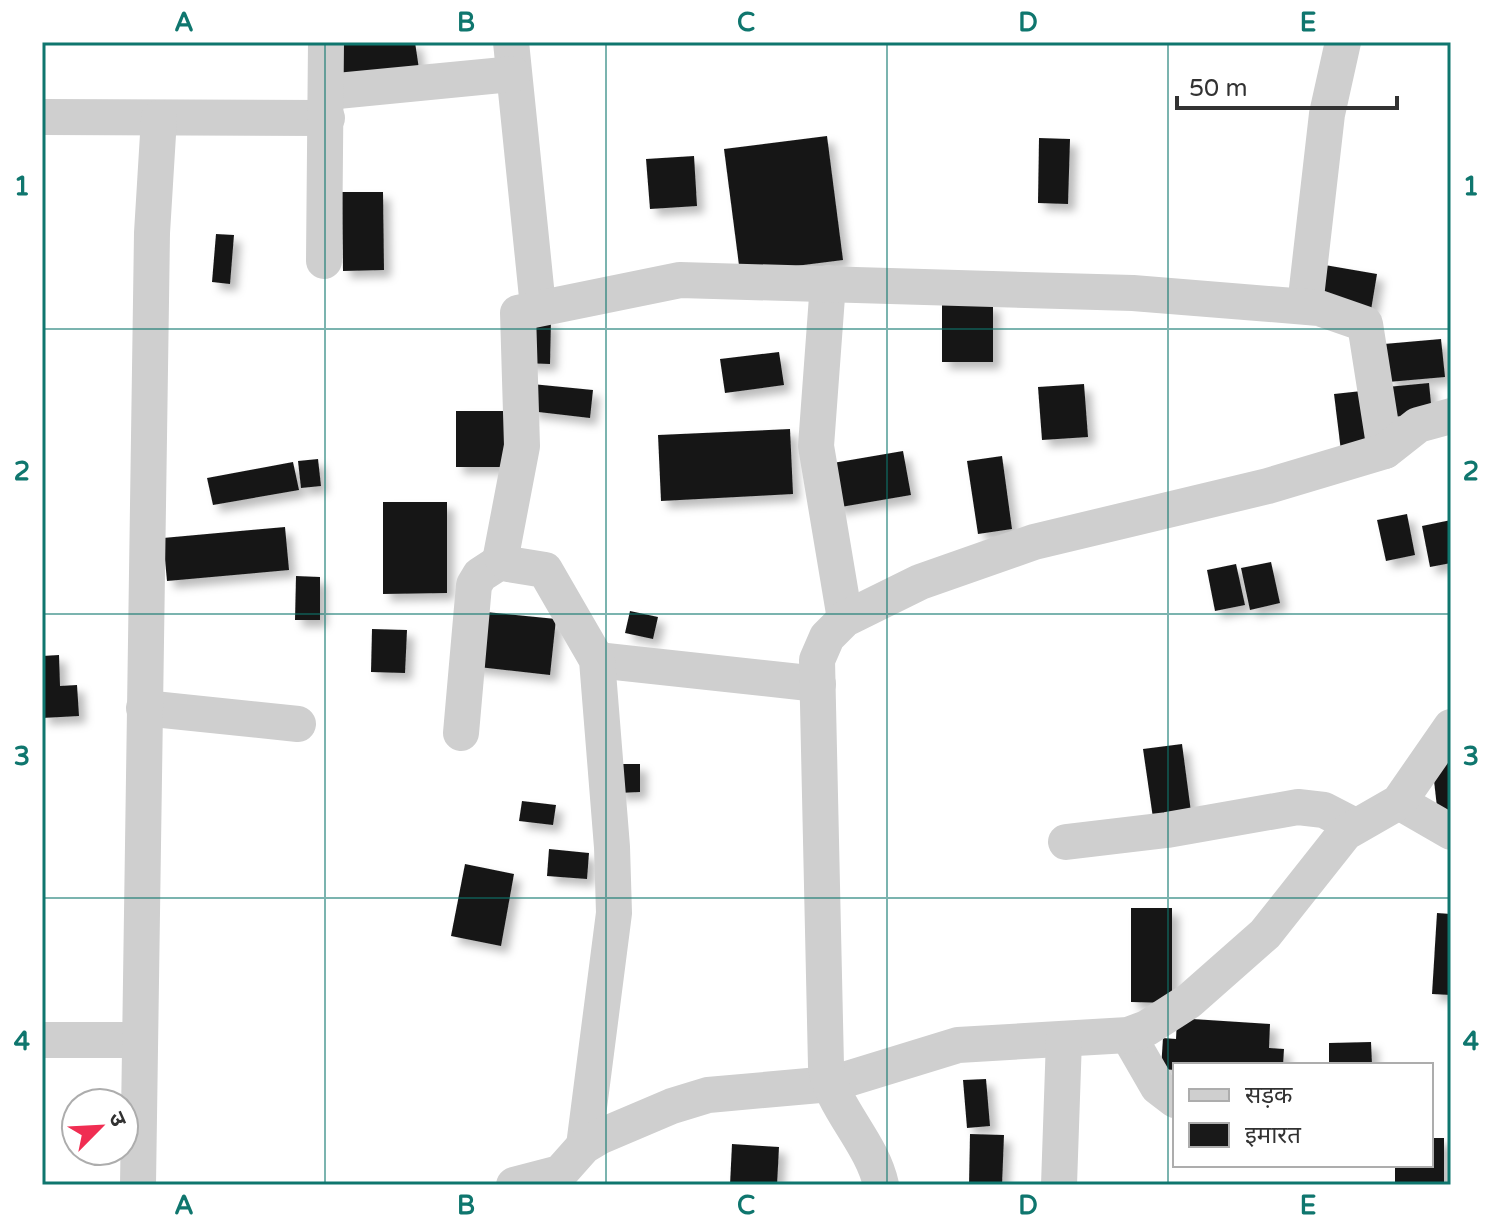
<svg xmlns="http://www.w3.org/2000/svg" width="1493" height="1227" viewBox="0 0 1493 1227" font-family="'Varela Round','Noto Sans Devanagari',sans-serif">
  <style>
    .building { fill: #191919; filter: url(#shadow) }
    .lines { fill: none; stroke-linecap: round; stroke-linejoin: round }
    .street { stroke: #cfcfcf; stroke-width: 36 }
    .grid { fill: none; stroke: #0f766e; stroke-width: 2; stroke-opacity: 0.55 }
    .neatline { fill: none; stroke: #0f766e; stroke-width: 3 }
    .grid-label { font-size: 26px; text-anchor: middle; font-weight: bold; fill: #0f766e }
  </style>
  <defs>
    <filter id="shadow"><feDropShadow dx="7" dy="7" stdDeviation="4" flood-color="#0004"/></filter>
  </defs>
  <rect width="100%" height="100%" fill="#fff"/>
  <!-- building -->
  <g class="building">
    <path d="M334,42H415L420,76L339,86Z"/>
    <path d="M827,136L843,260L740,273L724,149Z"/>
    <path d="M1039,138L1070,139L1068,204L1038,203Z"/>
    <path d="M694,156L697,206L650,209L646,159Z"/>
    <path d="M342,192H383L384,270L343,271Z"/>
    <path d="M216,234L234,235L230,284L212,282Z"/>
    <path d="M1319,264L1377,274L1371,310L1313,301Z"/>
    <rect x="942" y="304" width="51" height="58"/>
    <path d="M524,319L551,320L550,364L523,363Z"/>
    <path d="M1441,339L1445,377L1388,382L1384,344Z"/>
    <path d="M779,352L784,385L725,393L720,359Z"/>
    <path d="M1429,383L1432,414L1390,417L1387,387Z"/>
    <path d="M532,384L593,390L590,418L530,411Z"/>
    <path d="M1084,384L1088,437L1042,440L1038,387Z"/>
    <path d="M1371,390L1377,447L1341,451L1334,394Z"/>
    <path d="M456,411H511L512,467H456Z"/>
    <path d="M790,429L793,494L661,501L658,435Z"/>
    <path d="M903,451L911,495L835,508L827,464Z"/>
    <path d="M1002,456L1012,529L978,534L967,461Z"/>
    <path d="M318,459L321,486L301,488L298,461Z"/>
    <path d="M293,462L299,490L213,505L207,478Z"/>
    <path d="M383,502H447V593L383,594Z"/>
    <path d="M1407,514L1415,555L1386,561L1377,520Z"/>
    <path d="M1451,520V563L1430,567L1422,526Z"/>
    <path d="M285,527L289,570L167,581L163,538Z"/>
    <path d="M1271,562L1280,603L1250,610L1241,568Z"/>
    <path d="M1236,564L1245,605L1215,611L1207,570Z"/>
    <path d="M296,576L320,577V620H295Z"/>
    <path d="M476,611L556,619L550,675L470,666Z"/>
    <path d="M630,611L658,617L653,639L625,633Z"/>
    <path d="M372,629L407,630L405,673L371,672Z"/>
    <path d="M59,655L60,686L77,685L79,716L42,718V656Z"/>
    <path d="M1182,744L1191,812L1153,818L1143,749Z"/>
    <path d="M1451,751V814L1438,816L1431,754Z"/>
    <path d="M616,764H640V792L617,793Z"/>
    <path d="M522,801L556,805L553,825L519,821Z"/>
    <path d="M549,849L589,853L587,879L547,876Z"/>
    <path d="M465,864L514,874L501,946L451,936Z"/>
    <path d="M1131,908H1172V1003L1131,1002Z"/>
    <path d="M1437,913L1451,914V995L1432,994Z"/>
    <path d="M1177,1018L1270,1024L1269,1048L1284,1049L1283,1065H1175V1070L1161,1069L1163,1038L1176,1039Z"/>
    <path d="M1371,1042L1372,1065H1329V1043Z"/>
    <path d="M986,1079L990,1126L967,1128L963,1080Z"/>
    <path d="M970,1134L1004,1135L1002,1185H969Z"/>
    <path d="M1431,1138H1444V1185H1395V1165H1431Z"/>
    <path d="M732,1144L779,1147L777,1185H730Z"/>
  </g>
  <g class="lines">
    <!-- street -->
    <g class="street">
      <path d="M511,42L538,307"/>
      <path d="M327,92L513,74"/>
      <path d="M42,117L327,118"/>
      <path d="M324,261L326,42"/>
      <path d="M828,283L816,446L845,619"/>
      <path d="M1305,306L1327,114L1343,42"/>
      <path d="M597,660L818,684"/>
      <path d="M144,708L298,724"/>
      <path d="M461,733L474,585L480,575L503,560"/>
      <path d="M1399,802L1451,832"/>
      <path d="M1066,842L1167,830L1298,807L1324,810L1355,826"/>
      <path d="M1128,1035L1158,1087L1175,1100"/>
      <path d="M42,1040H139"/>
      <path d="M584,1146L614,913L612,847L597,660L545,570L508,564L501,556L522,446L518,313L680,280L1133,293L1319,308L1365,324L1385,451"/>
      <path d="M138,1185L152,233L159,118"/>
      <path d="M514,1185L560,1173L584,1146L599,1137L672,1106L708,1095L831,1084L958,1045L1128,1035L1147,1028L1189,1001L1265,934L1345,833L1399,802L1451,727"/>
      <path d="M881,1185C872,1142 830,1105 826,1066L817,660L827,637L845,619L920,582L1034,542L1268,486L1385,451L1418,425L1451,416"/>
      <path d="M1059,1185L1064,1039"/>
    </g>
  </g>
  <!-- grid -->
  <path class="grid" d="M325,42V1185M606,42V1185M887,42V1185M1168,42V1185M42,329H1451M42,614H1451M42,898H1451"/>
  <!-- border -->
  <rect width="1493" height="1227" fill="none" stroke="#ffffff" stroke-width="88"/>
  <!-- legend -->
  <rect x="1173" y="1063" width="260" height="104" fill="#ffffff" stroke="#adadad" stroke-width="2"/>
  <rect x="1189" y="1089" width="40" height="12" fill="#cfcfcf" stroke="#adadad" stroke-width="2"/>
  <text x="1245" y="1103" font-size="24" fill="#323232">सड़क</text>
  <rect x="1189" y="1123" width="40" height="24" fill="#191919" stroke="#adadad" stroke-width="2"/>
  <text x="1245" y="1143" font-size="24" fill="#323232">इमारत</text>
  <!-- north arrow -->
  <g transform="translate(100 1127) rotate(66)"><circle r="38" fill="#ffffff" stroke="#adadad" stroke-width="2"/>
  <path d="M0-6L14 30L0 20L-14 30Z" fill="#f02d52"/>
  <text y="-12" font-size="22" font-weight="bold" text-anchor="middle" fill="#323232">उ</text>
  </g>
  <!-- scale -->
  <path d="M1177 96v12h220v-12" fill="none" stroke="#323232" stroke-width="4"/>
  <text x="1189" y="96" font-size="24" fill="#323232" stroke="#ffffff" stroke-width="6" paint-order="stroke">50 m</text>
  <rect x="44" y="44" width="1405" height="1139" class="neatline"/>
  <g class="grid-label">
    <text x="184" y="31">A</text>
    <text x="466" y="31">B</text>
    <text x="746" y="31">C</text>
    <text x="1028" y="31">D</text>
    <text x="1308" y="31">E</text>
    <text x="22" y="195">1</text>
    <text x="1471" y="195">1</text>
    <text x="22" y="480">2</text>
    <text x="1471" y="480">2</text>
    <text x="22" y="765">3</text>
    <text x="1471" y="765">3</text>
    <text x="22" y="1050">4</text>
    <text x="1471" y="1050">4</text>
    <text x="184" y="1214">A</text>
    <text x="466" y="1214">B</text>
    <text x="746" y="1214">C</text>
    <text x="1028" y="1214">D</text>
    <text x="1308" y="1214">E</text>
  </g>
</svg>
